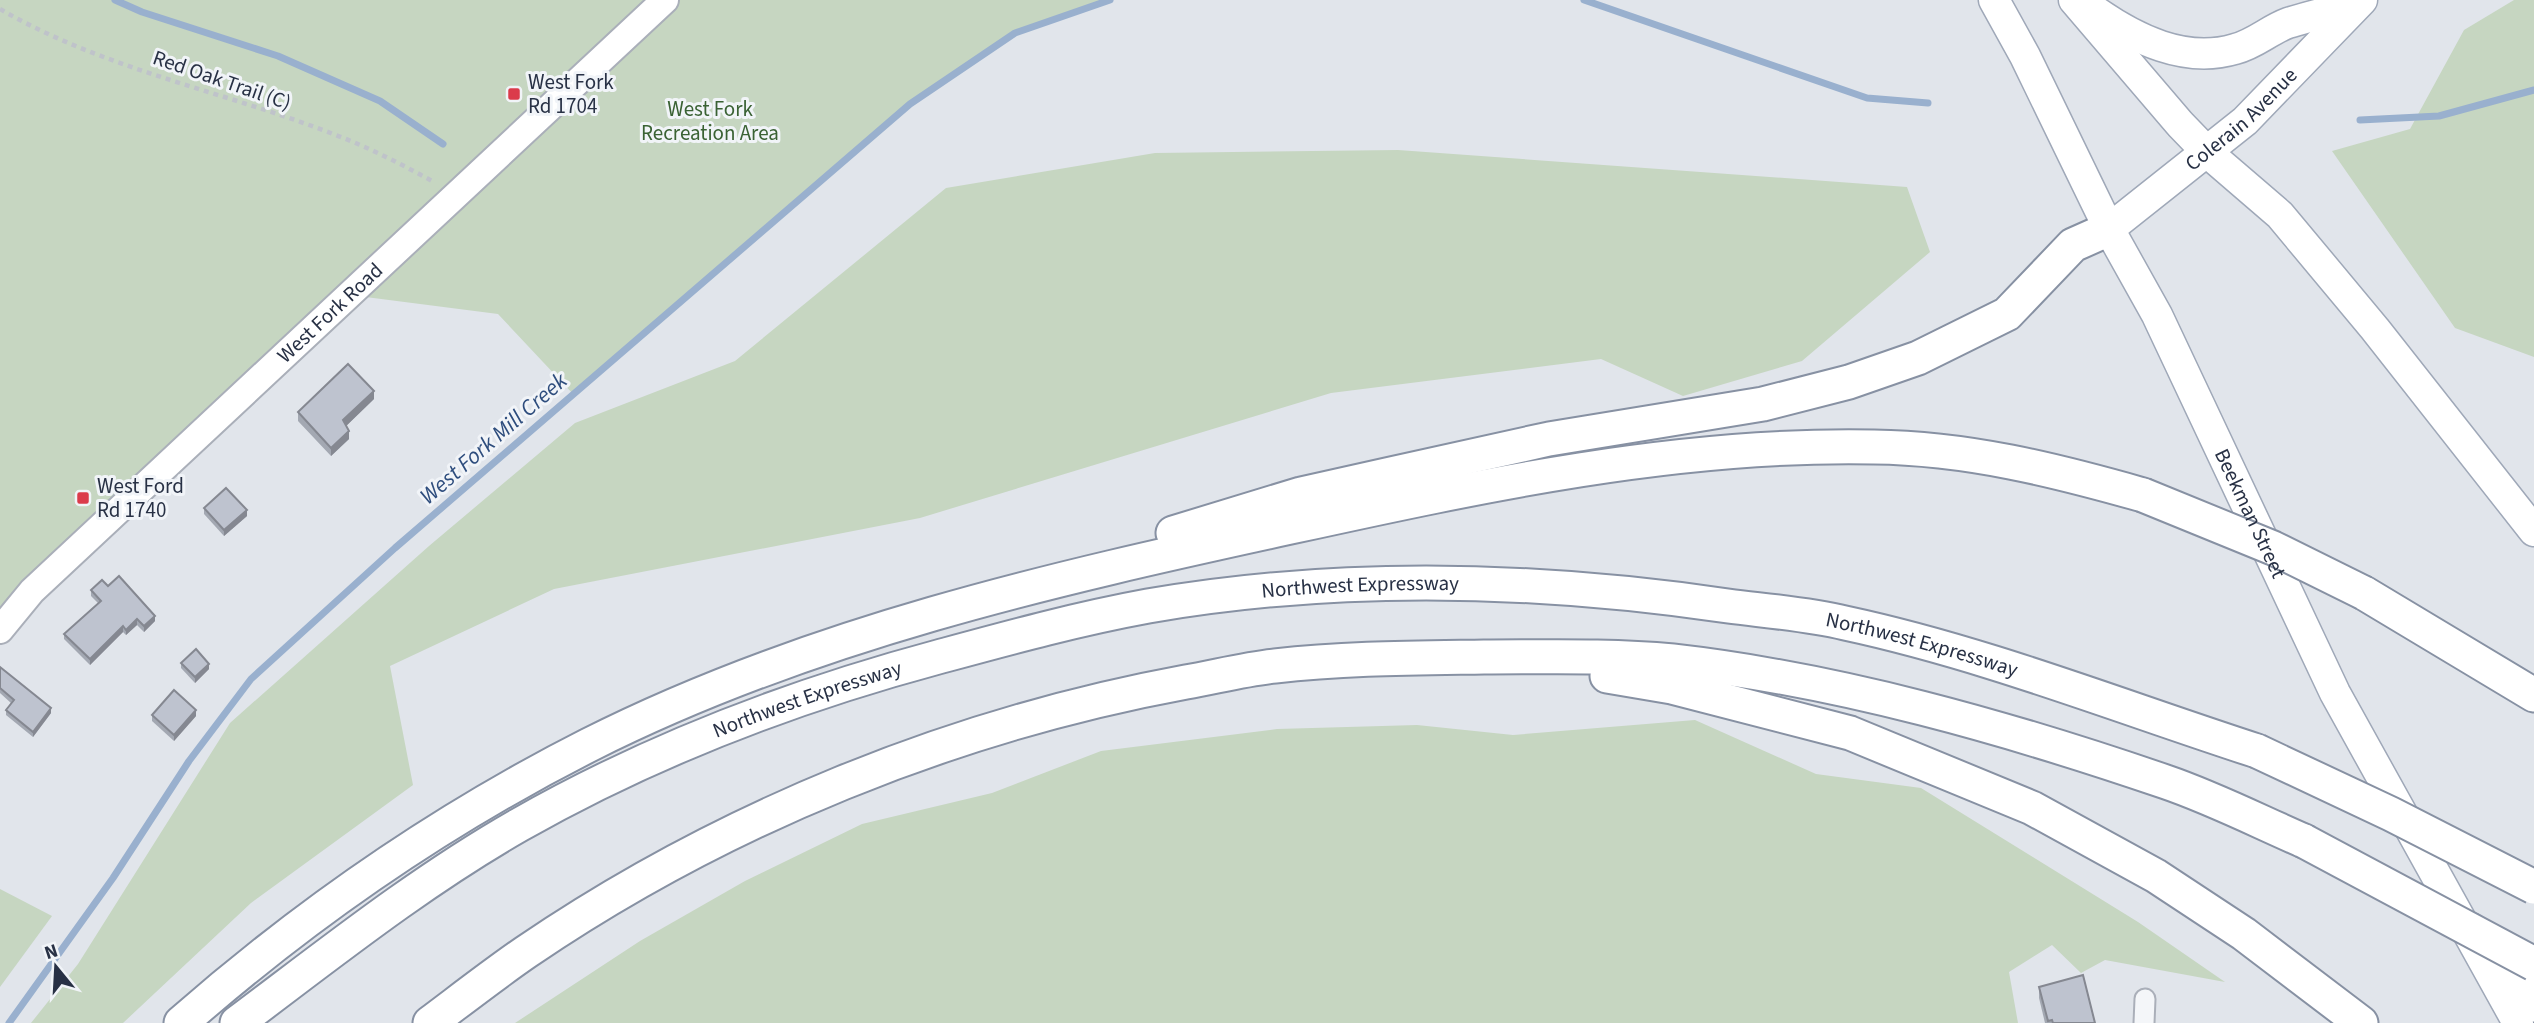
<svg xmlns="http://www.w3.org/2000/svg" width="2534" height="1023" viewBox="0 0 2534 1023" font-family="'Source Sans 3',sans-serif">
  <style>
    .green { fill: #c6d6c1 }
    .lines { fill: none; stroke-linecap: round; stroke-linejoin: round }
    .stream { stroke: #99b0ce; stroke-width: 7 }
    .street-casing { stroke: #aaafb9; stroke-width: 23 }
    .secondary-casing { stroke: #aaafb9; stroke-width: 30 }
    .primary-casing { stroke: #9fa8b8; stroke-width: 33 }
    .highway-casing { stroke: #8791a3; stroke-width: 37 }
    .path { stroke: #bfc3ca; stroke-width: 4.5; stroke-dasharray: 5 5; stroke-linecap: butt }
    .street { stroke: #f4f6f9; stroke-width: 19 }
    .secondary { stroke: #fff; stroke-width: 26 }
    .primary { stroke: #fff; stroke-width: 30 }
    .highway { stroke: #fff; stroke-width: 33 }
    .highway-bridge-casing { stroke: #8791a3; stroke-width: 37; stroke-linecap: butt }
    .highway-bridge { stroke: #fff; stroke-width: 33 }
    .wall { fill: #a3a8b2 }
    .shaded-wall { fill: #858891 }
    .building { fill: #bec3cf; stroke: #858891; stroke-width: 2 }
    .poi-dot { fill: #db3b4b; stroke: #f1f4f8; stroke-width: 2.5 }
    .labels { text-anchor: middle; stroke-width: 6; stroke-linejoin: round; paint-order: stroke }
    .street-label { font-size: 21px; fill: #283145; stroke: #f1f4f8 }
    .poi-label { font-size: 21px; fill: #283145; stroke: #f1f4f8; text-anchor: start }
    .park-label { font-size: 21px; fill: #3a6234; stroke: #f1f4f8 }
    .water-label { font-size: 23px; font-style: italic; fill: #2e4d7d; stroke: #f1f4f8 }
  </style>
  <rect width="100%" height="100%" fill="#e1e5eb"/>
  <!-- green -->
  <g class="green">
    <path d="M0,0H1110L1015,33L910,104L574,395L498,314L350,295L0,630Z"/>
    <path d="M2514,0H2534V357L2455,328L2332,151L2410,129L2464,30Z"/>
    <path d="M1398,150L1907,187L1930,252L1802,361L1683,396L1601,359L1331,393L920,518L554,589L390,666L413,785L251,903L123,1023H31L78,964L230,723L429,546L575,423L735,361L946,188L1155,153Z"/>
    <path d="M1695,720L1816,774L1921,788L2138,922L2225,982L2105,960L2081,973L2052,945L2009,972L2018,1023H515L640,941L745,881L862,824L992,793L1101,751L1277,729L1417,725L1513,735Z"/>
    <path d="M0,889L52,916L0,987Z"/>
  </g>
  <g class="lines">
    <!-- stream -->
    <g class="stream">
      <path d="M115,0L142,12L278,56L380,101L443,144"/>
      <path d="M1584,0L1867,98L1928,103"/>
      <path d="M2360,120L2439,116L2534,90"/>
      <path d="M9,1023L113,878L189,761L251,679L395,548L910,104L1015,33L1110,0"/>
    </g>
    <defs>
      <path id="street" d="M2144,1023L2145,999"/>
      <g id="secondary">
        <path id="s1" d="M0,630L32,591L665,0"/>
      </g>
      <g id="primary">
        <path id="s2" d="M1994,0L2025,56L2109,229L2157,315L2335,693L2518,1023"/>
        <path d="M2074,0L2180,124L2208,153L2280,215L2375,329L2534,531"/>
        <path d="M2095,11C2135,39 2185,64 2235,49C2255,44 2269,30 2288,23C2310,16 2333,11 2355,5"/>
        <path id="s3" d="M2109,229L2245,121L2362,0"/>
      </g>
      <g id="highway">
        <path d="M1173,533L1301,494L1386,475L1549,439L1763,404L1849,382L1918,358L2007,314L2073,245L2109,229"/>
        <path d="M2364,593L2534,695"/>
        <path d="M1607,676L1672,687L1850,733L2032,808L2156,876L2244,934L2361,1023"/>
        <path d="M2470,930L2534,1005"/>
        <path d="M181,1023C304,915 443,819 589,745C809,634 1052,579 1291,527C1483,485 1678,443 1874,447C1967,448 2055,470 2143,495"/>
        <path id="s4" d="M237,1023C329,954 419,882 519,825C651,750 793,696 938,657C1008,638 1077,619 1148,606C1339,573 1537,578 1728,606C1767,611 1807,614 1845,623C1985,653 2121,707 2257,751"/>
        <path d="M430,1023C462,999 494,974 526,952C723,818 953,725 1186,682C1215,677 1245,669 1275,666C1344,658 1414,658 1484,657C1546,657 1610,655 1673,661C1840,680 2008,728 2166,782C2213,798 2258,821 2304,841"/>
      </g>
    </defs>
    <!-- street casing -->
    <use href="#street" class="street-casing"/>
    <!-- secondary casing -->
    <use href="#secondary" class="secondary-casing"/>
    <!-- primary casing -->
    <use href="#primary" class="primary-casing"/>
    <!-- highway casing -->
    <use href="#highway" class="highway-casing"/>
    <!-- path -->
    <path class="path" d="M0,9C103,69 223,91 333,134C368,147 401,164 434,182"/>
    <!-- street -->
    <use href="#street" class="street"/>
    <!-- secondary -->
    <use href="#secondary" class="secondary"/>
    <!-- primary -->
    <use href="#primary" class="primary"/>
    <!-- highway -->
    <use href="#highway" class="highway"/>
    <defs>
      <g id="highway-bridge">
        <path d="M2143,495L2273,548L2364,593"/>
        <path d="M2257,751L2391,814L2534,887"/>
        <path d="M2304,841L2534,964"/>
      </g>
    </defs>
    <!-- highway-bridge casing -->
    <use href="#highway-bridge" class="highway-bridge-casing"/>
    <!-- highway-bridge -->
    <use href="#highway-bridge" class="highway-bridge"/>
  </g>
  <!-- wall -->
  <g class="wall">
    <path d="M374,399L346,426L349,439L331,456L298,421V412Z"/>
    <path d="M204,508L247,516L224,536L204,514Z"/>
    <path d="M108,586L155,621L144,632L137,625L126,635L123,632L90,665L64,639V634L98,603L91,596V590Z"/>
    <path d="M181,663L209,669L195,683L181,668Z"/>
    <path d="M0,667L51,713L33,737L6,715V710L11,703L0,693Z"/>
    <path d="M152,715L196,716L174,741L152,721Z"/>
    <path d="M2039,987L2095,1023H2045L2039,998Z"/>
  </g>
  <!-- shaded-wall -->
  <g class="shaded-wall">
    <path d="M374,391V399L343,429V420Z"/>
    <path d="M349,431V439L331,456V448Z"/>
    <path d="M247,510V516L224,536V530Z"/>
    <path d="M155,616V621L144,632V626Z"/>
    <path d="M137,619V625L126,635V630Z"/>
    <path d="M123,626V632L90,665V659Z"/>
    <path d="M209,664V669L195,683V677Z"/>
    <path d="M51,708V713L33,737V732Z"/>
    <path d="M196,710V716L174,741V735Z"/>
  </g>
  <!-- building -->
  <g class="building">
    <path d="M348,364L374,391L343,420L349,431L331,448L298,412Z"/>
    <path d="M226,488L247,510L224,530L204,508Z"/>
    <path d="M119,576L155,616L144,626L137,619L126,630L123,626L90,659L64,634L101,601L91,590L102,580L108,586Z"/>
    <path d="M196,649L209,664L195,677L181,663Z"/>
    <path d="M0,667L51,708L33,732L6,710L14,700L0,688Z"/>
    <path d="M174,690L196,710L174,735L152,715Z"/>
    <path d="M2083,975L2095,1023H2053L2052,1020L2048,1021L2039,987Z"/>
  </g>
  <!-- markers -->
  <g class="poi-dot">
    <rect x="507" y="87" width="14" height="14" rx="3.5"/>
    <rect x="76" y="491" width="14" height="14" rx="3.5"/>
  </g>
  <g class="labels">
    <!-- street labels -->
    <g class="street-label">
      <text transform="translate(222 80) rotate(19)" y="7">Red Oak Trail (C)</text>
      <text dy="7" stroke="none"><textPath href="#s3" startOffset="172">Colerain Avenue</textPath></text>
      <text dy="7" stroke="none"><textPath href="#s1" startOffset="458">West Fork Road</textPath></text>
      <text dy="7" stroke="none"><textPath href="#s2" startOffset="574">Beekman Street</textPath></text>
      <text dy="7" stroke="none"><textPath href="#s4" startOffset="1227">Northwest Expressway</textPath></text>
      <text dy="7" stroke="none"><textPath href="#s4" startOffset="1794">Northwest Expressway</textPath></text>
      <text dy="7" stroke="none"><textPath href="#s4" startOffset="660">Northwest Expressway</textPath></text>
    </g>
    <!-- poi labels -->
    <g class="poi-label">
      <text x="528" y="89">West Fork<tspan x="528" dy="24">Rd 1704</tspan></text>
      <text x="97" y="493">West Ford<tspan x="97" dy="24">Rd 1740</tspan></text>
    </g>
    <!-- park labels -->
    <g class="park-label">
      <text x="710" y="116">West Fork<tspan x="710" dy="24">Recreation Area</tspan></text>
    </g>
    <!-- water labels -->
    <g class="water-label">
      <text transform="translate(493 438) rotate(-41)" y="8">West Fork Mill Creek</text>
    </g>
  </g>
  <!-- north arrow -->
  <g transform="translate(56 967) rotate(342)" stroke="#f1f4f8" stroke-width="5" paint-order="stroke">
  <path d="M0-5L12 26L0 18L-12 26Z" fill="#283145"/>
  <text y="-10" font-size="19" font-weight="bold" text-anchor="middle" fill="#283145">N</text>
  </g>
</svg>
